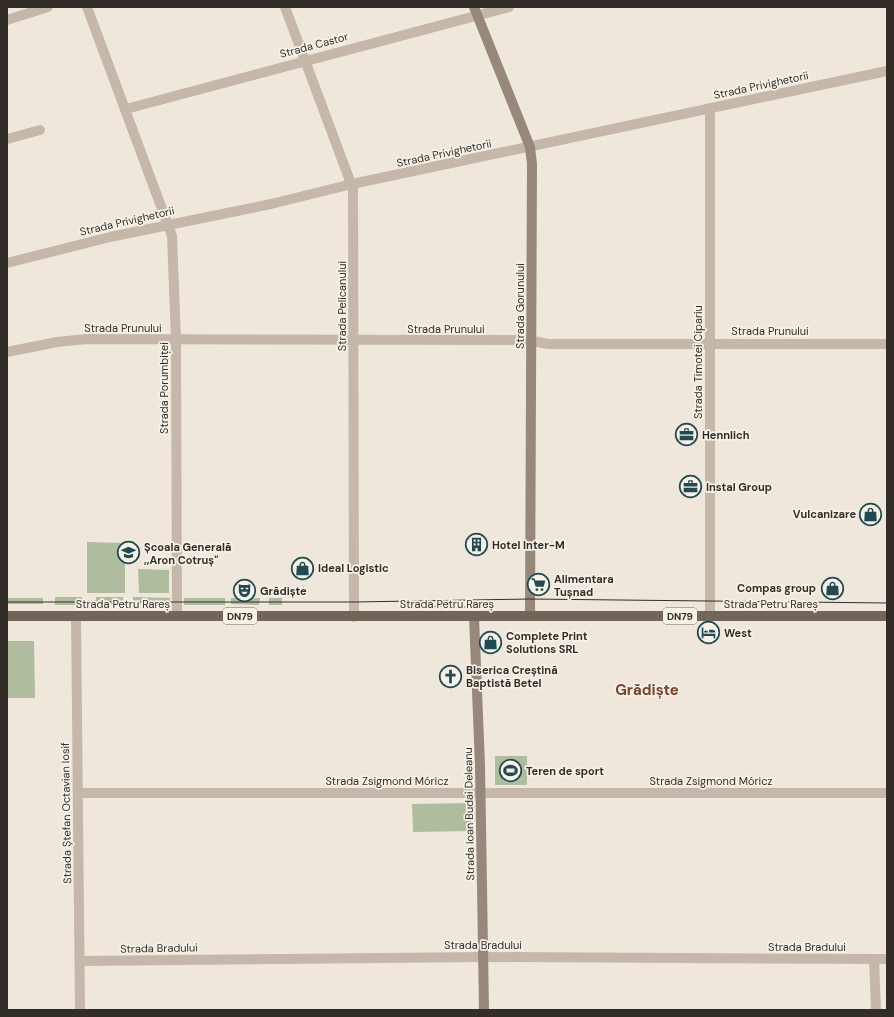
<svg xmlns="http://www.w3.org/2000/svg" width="894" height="1017" viewBox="0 0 894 1017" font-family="'DM Sans',sans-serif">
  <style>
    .green { fill: #b0bc9e }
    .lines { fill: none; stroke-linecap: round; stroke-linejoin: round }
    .street { stroke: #c5b8aa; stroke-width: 10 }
    .secondary { stroke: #98887b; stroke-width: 10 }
    .primary { stroke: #74655b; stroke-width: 10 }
    .tram { stroke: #332d28; stroke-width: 1 }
    .labels { text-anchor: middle; stroke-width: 3.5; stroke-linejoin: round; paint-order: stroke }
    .shield { fill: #f7f1e8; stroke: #6e6862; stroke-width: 1 }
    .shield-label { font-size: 10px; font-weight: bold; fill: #332d28 }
    .street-label { font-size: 11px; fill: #332d28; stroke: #f7f1e8 }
    .poi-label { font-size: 11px; font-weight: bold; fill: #332d28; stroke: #f7f1e8; text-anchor: start }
    .district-label { font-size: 15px; font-weight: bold; fill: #78432b; stroke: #f7f1e8 }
  </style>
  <rect width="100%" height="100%" fill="#efe7dc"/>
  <!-- green -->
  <g class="green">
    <path d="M87,542L125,543V593H87Z"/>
    <path d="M138,569L169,570V593H139Z"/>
    <rect x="55" y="597" width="27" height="8"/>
    <path d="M96,597H123L124,605H88V600H96Z"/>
    <path d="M133,597L170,598V605L133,604Z"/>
    <rect x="7" y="598" width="36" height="6"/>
    <rect x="184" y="598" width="41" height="7"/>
    <path d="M231,598H260L259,605L231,604Z"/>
    <rect x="269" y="598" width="13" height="7"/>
    <path d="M7,641H34L35,698H8Z"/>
    <rect x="495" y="756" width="32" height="29"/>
    <path d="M471,803L472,831L413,832L412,804Z"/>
  </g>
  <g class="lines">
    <!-- street -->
    <g class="street">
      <path d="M87,7L172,236L176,340L177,616"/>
      <path d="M285,7L353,189L354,617"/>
      <path d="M7,20L48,7"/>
      <path d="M126,109L509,7"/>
      <path d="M7,139L40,130"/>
      <path d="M7,263L110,237L271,204L352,184L887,71"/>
      <path d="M7,352L57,342L87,339L527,340L548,344H887"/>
      <path d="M76,616L80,1010"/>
      <path d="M710,616V108"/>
      <path d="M78,793H887"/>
      <path d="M874,959L876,1010"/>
      <path d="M80,961L484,957L887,959"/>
    </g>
    <!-- secondary -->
    <g class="secondary">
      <path d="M474,7L530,147L532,164L530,616"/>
      <path d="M474,617L480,765L484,1010"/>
    </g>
    <!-- primary -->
    <path class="primary" d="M7,616H887"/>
    <!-- tram -->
    <g class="tram">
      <path d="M7,602H354L530,599L887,603"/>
      <path d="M420,606L464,607L486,605"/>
    </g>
  </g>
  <!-- icons -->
  <defs>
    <symbol id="office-ring" viewBox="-11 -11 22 22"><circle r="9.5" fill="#f7f1e8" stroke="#234a50" stroke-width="1.5"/><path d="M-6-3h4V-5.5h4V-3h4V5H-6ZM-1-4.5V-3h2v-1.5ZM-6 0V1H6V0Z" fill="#234a50"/></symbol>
    <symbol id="shop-ring" viewBox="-11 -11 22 22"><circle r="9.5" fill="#f7f1e8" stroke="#234a50" stroke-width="1.5"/><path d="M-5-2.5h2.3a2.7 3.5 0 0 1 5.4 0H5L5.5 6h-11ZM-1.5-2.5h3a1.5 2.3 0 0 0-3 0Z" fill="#234a50"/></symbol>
    <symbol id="building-ring" viewBox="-11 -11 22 22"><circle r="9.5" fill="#f7f1e8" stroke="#234a50" stroke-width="1.5"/><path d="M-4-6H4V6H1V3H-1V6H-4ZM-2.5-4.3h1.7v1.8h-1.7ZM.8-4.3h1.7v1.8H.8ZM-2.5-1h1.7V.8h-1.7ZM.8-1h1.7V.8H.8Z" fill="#234a50"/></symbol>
    <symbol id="school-ring" viewBox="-11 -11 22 22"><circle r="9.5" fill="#f7f1e8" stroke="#234a50" stroke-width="1.5"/><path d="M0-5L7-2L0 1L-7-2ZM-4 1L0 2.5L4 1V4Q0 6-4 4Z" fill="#234a50"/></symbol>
    <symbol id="supermarket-ring" viewBox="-11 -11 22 22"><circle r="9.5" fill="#f7f1e8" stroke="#234a50" stroke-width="1.5"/><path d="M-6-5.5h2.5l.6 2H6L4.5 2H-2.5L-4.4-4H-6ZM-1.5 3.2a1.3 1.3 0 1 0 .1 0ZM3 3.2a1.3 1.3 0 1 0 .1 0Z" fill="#234a50"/></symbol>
    <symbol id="theatre-ring" viewBox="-11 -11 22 22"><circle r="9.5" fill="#f7f1e8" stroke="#234a50" stroke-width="1.5"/><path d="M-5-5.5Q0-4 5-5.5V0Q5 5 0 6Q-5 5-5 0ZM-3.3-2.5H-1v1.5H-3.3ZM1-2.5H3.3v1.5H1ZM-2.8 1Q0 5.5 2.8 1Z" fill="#234a50"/></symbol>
    <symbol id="hotel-ring" viewBox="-11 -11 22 22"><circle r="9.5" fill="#f7f1e8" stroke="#234a50" stroke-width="1.5"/><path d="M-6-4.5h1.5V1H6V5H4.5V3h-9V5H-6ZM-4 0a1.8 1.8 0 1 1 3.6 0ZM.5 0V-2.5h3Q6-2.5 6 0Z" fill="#234a50"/></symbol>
    <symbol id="church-ring" viewBox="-11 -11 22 22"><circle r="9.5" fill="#f7f1e8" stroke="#234a50" stroke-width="1.5"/><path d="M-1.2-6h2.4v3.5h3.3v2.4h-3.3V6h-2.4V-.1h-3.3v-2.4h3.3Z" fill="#234a50"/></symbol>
    <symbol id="stadium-ring" viewBox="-11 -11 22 22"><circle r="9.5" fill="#f7f1e8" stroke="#234a50" stroke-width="1.5"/><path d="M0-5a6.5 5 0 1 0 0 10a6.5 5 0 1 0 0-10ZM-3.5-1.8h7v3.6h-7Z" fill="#234a50"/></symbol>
  </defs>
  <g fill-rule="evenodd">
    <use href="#office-ring" x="674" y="422" width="25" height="25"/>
    <use href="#office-ring" x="678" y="474" width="25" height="25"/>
    <use href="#shop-ring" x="858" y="502" width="25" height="25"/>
    <use href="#building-ring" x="464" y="532" width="25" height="25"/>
    <use href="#school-ring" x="116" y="540" width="25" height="25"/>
    <use href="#shop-ring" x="290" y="556" width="25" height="25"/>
    <use href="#supermarket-ring" x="526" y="572" width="25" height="25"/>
    <use href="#shop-ring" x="820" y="576" width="25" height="25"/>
    <use href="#theatre-ring" x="232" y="578" width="25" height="25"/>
    <use href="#hotel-ring" x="696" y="620" width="25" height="25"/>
    <use href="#shop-ring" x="478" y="630" width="25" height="25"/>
    <use href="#church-ring" x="438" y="664" width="25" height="25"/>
    <use href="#stadium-ring" x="498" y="758" width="25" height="25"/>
  </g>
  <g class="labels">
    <!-- shield labels -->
    <g class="shield">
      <rect x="223" y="608" width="34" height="16" rx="3"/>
      <rect x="663" y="608" width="34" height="16" rx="3"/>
    </g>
    <g class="shield-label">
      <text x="240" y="620">DN79</text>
      <text x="680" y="620">DN79</text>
    </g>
    <!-- street labels -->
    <g class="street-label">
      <text transform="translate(314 45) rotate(-15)" y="4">Strada Castor</text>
      <text transform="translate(761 85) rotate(-12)" y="4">Strada Privighetorii</text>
      <text transform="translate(444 153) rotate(-12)" y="4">Strada Privighetorii</text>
      <text transform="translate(127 221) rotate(-13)" y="4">Strada Privighetorii</text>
      <text transform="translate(342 306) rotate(-90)" y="4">Strada Pelicanului</text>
      <text transform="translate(520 306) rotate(-90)" y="4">Strada Gorunului</text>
      <text x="123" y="332">Strada Prunului</text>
      <text x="446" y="333">Strada Prunului</text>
      <text x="770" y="335">Strada Prunului</text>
      <text transform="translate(698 362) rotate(-90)" y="4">Strada Timotei Cipariu</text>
      <text transform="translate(164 388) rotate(-90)" y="4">Strada Porumbiței</text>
      <text x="123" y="608">Strada Petru Rareș</text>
      <text x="447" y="608">Strada Petru Rareș</text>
      <text x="771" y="608">Strada Petru Rareș</text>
      <text x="387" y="785">Strada Zsigmond Móricz</text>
      <text x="711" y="785">Strada Zsigmond Móricz</text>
      <text transform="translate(66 813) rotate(-91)" y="4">Strada Ștefan Octavian Iosif</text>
      <text transform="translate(469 814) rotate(-91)" y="4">Strada Ioan Budai Deleanu</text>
      <text x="483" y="949">Strada Bradului</text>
      <text x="807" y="951">Strada Bradului</text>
      <text transform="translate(159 948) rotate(-1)" y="4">Strada Bradului</text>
    </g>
    <!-- poi labels -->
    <g class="poi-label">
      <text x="702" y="439">Hennlich</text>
      <text x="706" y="491">Instal Group</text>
      <text x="856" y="518" text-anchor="end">Vulcanizare</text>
      <text x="492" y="549">Hotel Inter-M</text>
      <text x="144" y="551">Școala Generală<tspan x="144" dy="13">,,Aron Cotruș"</tspan></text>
      <text x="318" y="572">Ideal Logistic</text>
      <text x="554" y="583">Alimentara<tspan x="554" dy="13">Tușnad</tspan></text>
      <text x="816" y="592" text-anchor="end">Compas group</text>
      <text x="260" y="595">Grădiște</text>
      <text x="724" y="637">West</text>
      <text x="506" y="640">Complete Print<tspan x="506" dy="13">Solutions SRL</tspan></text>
      <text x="466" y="674">Biserica Creștină<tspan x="466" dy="13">Baptistă Betel</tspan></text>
      <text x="526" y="775">Teren de sport</text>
    </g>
    <!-- district labels -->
    <g class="district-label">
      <text x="647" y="695">Grădiște</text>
    </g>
  </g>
  <!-- border -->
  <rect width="894" height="1017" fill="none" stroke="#332d28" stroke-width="16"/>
</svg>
